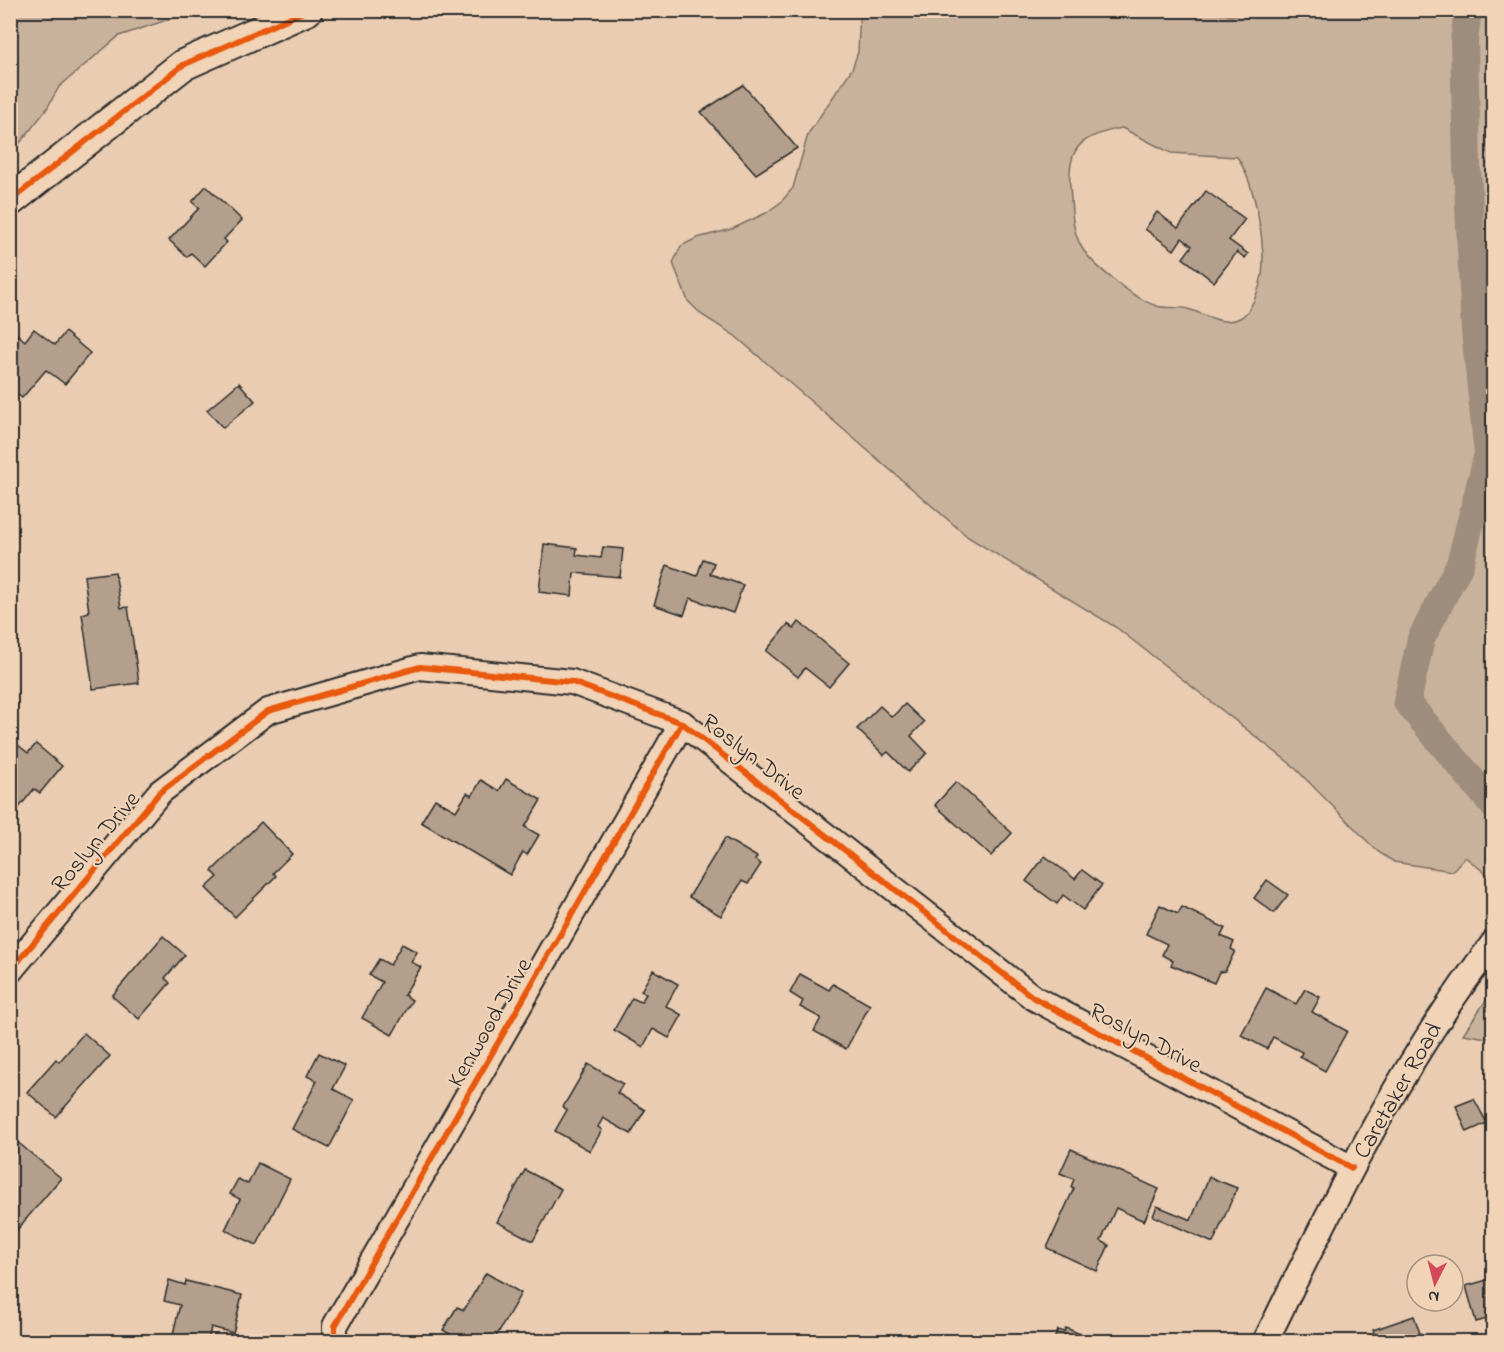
<svg xmlns="http://www.w3.org/2000/svg" width="1504" height="1352" viewBox="0 0 1504 1352" font-family="'Indie Flower',sans-serif">
  <style>
    .green { fill: #c9b29c; stroke: #7a6e64; stroke-width: 1.5; fill-rule: evenodd }
    .lines { fill: none; stroke-linecap: round; stroke-linejoin: round }
    .canal { stroke: #9e8d7c; stroke-width: 28 }
    .building { fill: #b39f8c; stroke: #2b2b2b; stroke-width: 1.5 }
    .minor-casing { stroke: #2b2b2b; stroke-width: 28 }
    .tertiary-casing { stroke: #2b2b2b; stroke-width: 34 }
    .minor { stroke: #f1d3b7; stroke-width: 24 }
    .tertiary { stroke: #f1d3b7; stroke-width: 30 }
    .cycleway-casing { stroke: #f1d3b7; stroke-width: 10 }
    .cycleway { stroke: #e8590c; stroke-width: 6 }
    .labels { text-anchor: middle; stroke-width: 4.5; stroke-linejoin: round; paint-order: stroke }
    .street-label { font-size: 24px; fill: #2b2b2b; stroke: #f1d3b7 }
  </style>
  <rect width="100%" height="100%" fill="#e9ccb1"/>
  <filter id="ink" filterUnits="userSpaceOnUse"><feTurbulence type="fractalNoise" baseFrequency=".0167" numOctaves="2"/><feDisplacementMap in="SourceGraphic" scale="12" xChannelSelector="R" yChannelSelector="G"/><feConvolveMatrix kernelMatrix="1 2 1 2 8 2 1 2 1" color-interpolation-filters="sRGB"/></filter>
  <g filter="url(#ink)">
    <!-- green -->
    <g class="green">
      <path d="M11,10H194V11L119,36L59,87L46,110L11,154Z"/>
      <path d="M1206,10L1231,16L1255,10L1493,11V879L1465,857L1452,871L1394,862L1377,851L1292,765L1117,628L968,537L734,335L702,315L688,301L673,263L681,246L697,238L732,229L766,213L781,202L793,188L808,134L852,69L858,52L860,11ZM1122,128L1171,153L1237,157C1255,183 1266,244 1262,275C1260,287 1252,312 1240,318C1223,327 1205,314 1188,309C1178,306 1167,309 1157,306C1136,300 1093,266 1082,248C1071,229 1072,208 1070,186C1067,144 1085,135 1122,128Z"/>
      <path d="M1493,990V1039L1463,1034Z"/>
    </g>
    <g class="lines">
      <!-- canal -->
      <path class="canal" d="M1468,10L1464,41L1467,165L1475,331L1488,454L1460,564L1421,639L1407,702L1494,806"/>
    </g>
    <!-- building -->
    <g class="building">
      <path d="M743,85L797,148L756,174L701,112Z"/>
      <path d="M206,186L242,220L224,239L227,242L205,266L191,253L187,257L169,240L199,208L192,202Z"/>
      <path d="M1206,191L1245,219L1229,240L1248,254L1245,258L1237,252L1214,282L1183,258L1192,246L1182,238L1174,250L1145,229L1157,212L1178,228Z"/>
      <path d="M34,329L55,345L65,332L90,353L65,384L46,370L22,398L10,389V343L17,334L25,341Z"/>
      <path d="M239,383L255,401L223,428L207,410Z"/>
      <path d="M544,544L577,548L576,555L601,558L603,547L623,549L620,577L574,573L572,596L539,592Z"/>
      <path d="M703,559L714,563L710,574L743,585L733,613L690,598L684,615L654,605L667,565L697,576Z"/>
      <path d="M115,572L121,608L128,607L139,683L93,689L82,614L89,612L84,576Z"/>
      <path d="M799,622L849,663L829,687L805,668L798,677L766,651L788,624L794,629Z"/>
      <path d="M905,704L924,722L911,736L927,753L908,772L888,752L884,755L857,729L880,706L892,717Z"/>
      <path d="M13,741L28,753L36,744L62,766L40,793L34,789L17,810L10,805V775L15,770L10,767V744Z"/>
      <path d="M506,779L541,800L525,827L539,835L527,855L523,852L510,875L421,822L435,799L456,811L467,793L472,796L481,780L499,791Z"/>
      <path d="M956,782L1012,833L991,856L935,805Z"/>
      <path d="M261,822L292,854L273,873L276,876L235,917L206,888L218,877L212,871Z"/>
      <path d="M725,838L757,857L755,860L761,864L748,884L742,881L721,916L689,897Z"/>
      <path d="M1045,856L1075,879L1082,870L1102,885L1083,910L1063,895L1057,904L1026,881Z"/>
      <path d="M1267,880L1288,895L1274,913L1254,898Z"/>
      <path d="M1160,905L1178,914L1182,907L1225,928L1221,936L1234,942L1231,949L1235,951L1225,971L1219,972L1214,983L1171,965L1173,961L1162,955L1167,944L1146,934Z"/>
      <path d="M163,936L185,955L165,978L170,983L139,1019L112,996Z"/>
      <path d="M402,944L417,952L411,962L421,967L404,995L412,1000L392,1035L362,1018L382,982L369,975L379,959L390,965Z"/>
      <path d="M653,970L678,984L666,1006L682,1015L669,1038L653,1029L643,1047L614,1030L632,998L641,1002L646,994L641,991Z"/>
      <path d="M800,974L829,990L833,984L870,1005L846,1049L814,1031L821,1018L800,1007L803,1001L790,993Z"/>
      <path d="M1266,988L1296,1004L1305,989L1320,997L1312,1012L1347,1031L1325,1071L1300,1057L1302,1052L1273,1037L1267,1049L1241,1035Z"/>
      <path d="M84,1033L110,1056L56,1117L27,1092L56,1059L59,1062Z"/>
      <path d="M319,1053L345,1066L333,1089L354,1100L329,1148L292,1129L317,1081L307,1076Z"/>
      <path d="M588,1064L623,1084L617,1093L645,1110L631,1134L603,1118L598,1127L602,1130L590,1151L555,1131L567,1110L563,1107Z"/>
      <path d="M1474,1099L1487,1123L1467,1132L1456,1106Z"/>
      <path d="M10,1136L61,1178L10,1238Z"/>
      <path d="M1071,1149L1159,1189L1144,1221L1116,1208L1101,1241L1109,1245L1097,1271L1047,1248L1074,1188L1071,1187L1074,1179L1060,1173Z"/>
      <path d="M258,1163L290,1179L257,1245L225,1230L240,1199L230,1194L238,1179L248,1184Z"/>
      <path d="M525,1170L561,1189L533,1241L497,1222Z"/>
      <path d="M1209,1177L1237,1188L1213,1243L1153,1216L1157,1206L1191,1220Z"/>
      <path d="M486,1273L521,1293L493,1342H463L443,1330L457,1307L464,1310Z"/>
      <path d="M1494,1278V1317L1476,1322L1466,1286Z"/>
      <path d="M169,1280L185,1285L186,1281L242,1295L233,1333L211,1327L208,1342H171L180,1305L164,1301Z"/>
      <path d="M1414,1316L1423,1342H1377L1373,1330Z"/>
      <path d="M1066,1328L1094,1340L1093,1342H1053L1058,1330L1064,1332Z"/>
    </g>
    <g class="lines">
      <defs>
        <g id="minor">
          <path d="M10,971L160,792L268,711L420,667L572,682L682,723L1034,998L1352,1168"/>
          <path d="M335,1342V1326L682,723"/>
          <path d="M1265,1342C1333,1204 1399,1064 1494,942"/>
        </g>
        <path id="tertiary" d="M10,201L183,65L307,10"/>
      </defs>
      <!-- minor casing -->
      <use href="#minor" class="minor-casing"/>
      <!-- tertiary casing -->
      <use href="#tertiary" class="tertiary-casing"/>
      <!-- minor -->
      <use href="#minor" class="minor"/>
      <!-- tertiary -->
      <use href="#tertiary" class="tertiary"/>
      <defs>
        <g id="cycleway">
          <path d="M10,201L183,65L307,10"/>
          <path d="M10,971L160,792L268,711L420,667L572,682L682,723L1034,998L1352,1168"/>
          <path d="M335,1342V1326L682,723"/>
        </g>
      </defs>
      <!-- cycleway casing -->
      <use href="#cycleway" class="cycleway-casing"/>
      <!-- cycleway -->
      <use href="#cycleway" class="cycleway"/>
    </g>
  </g>
  <g class="labels">
    <!-- street labels -->
    <g class="street-label">
      <text transform="translate(754 756) rotate(38)" y="8">Roslyn Drive</text>
      <text transform="translate(95 841) rotate(-50)" y="8">Roslyn Drive</text>
      <text transform="translate(489 1022) rotate(-60)" y="8">Kenwood Drive</text>
      <text transform="translate(1146 1037) rotate(28)" y="8">Roslyn Drive</text>
      <text transform="translate(1397 1090) rotate(-60)" y="8">Caretaker Road</text>
    </g>
  </g>
  <!-- margin -->
  <rect width="1504" height="1352" fill="none" stroke="#f1d3b7" stroke-width="36"/>
  <rect x="18" y="18" width="1468" height="1316" fill="none" stroke="#2b2b2b" stroke-width="2" filter="url(#ink)"/>
  <!-- north arrow -->
  <g transform="translate(1435 1283) rotate(186)"><circle r="28" fill="#f1d3b7" stroke="#a2907f" stroke-width="1.5"/>
  <path d="M0-4.5L10 22L0 15L-10 22Z" fill="#d1495b"/>
  <text y="-9" font-size="16" font-weight="bold" text-anchor="middle" fill="#2b2b2b">N</text>
  </g>
</svg>
